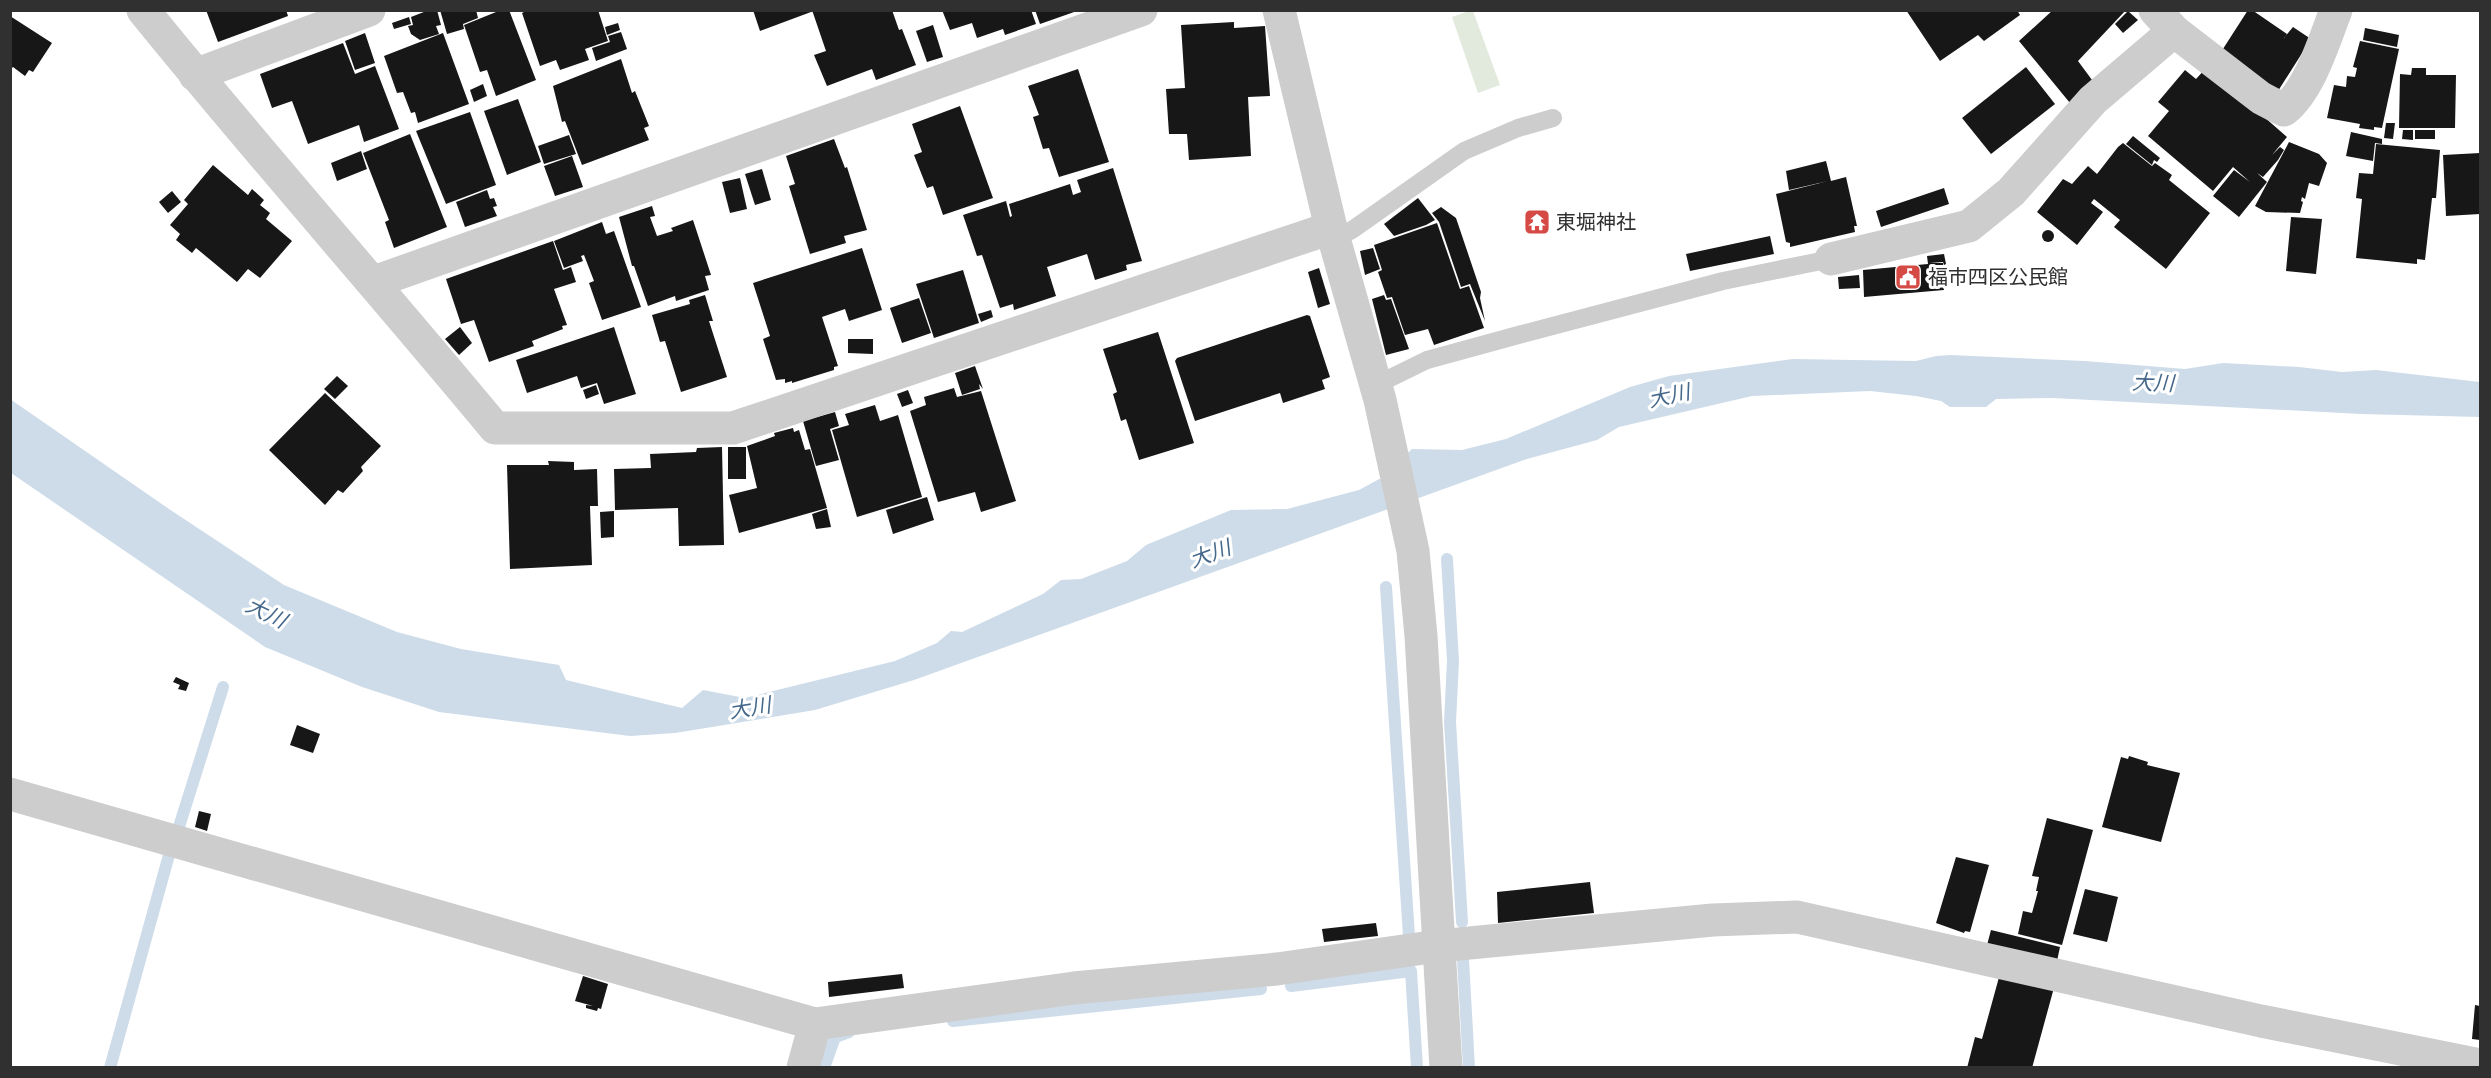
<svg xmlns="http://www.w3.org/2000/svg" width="2491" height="1078" viewBox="0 0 2491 1078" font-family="Arial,'Noto Sans JP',sans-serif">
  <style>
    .green { fill: #e2e9dd }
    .water { fill: #cedce9 }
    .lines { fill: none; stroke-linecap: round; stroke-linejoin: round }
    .stream { stroke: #cedce9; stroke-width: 12 }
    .building { fill: #171717 }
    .lane { stroke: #cdcdcd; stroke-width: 18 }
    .street { stroke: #cdcdcd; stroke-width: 33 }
    .labels { text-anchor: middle; stroke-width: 6; stroke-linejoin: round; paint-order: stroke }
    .poi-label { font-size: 20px; fill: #303030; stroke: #fff; text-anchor: start }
    .water-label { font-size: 21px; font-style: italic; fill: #45688b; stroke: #fff }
  </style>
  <rect width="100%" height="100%" fill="#fff"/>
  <!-- green -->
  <path class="green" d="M1469,11H1473L1500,85L1478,93L1452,17Z"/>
  <!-- water -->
  <path class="water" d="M1951,355L2085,361L2185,369L2223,363L2299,367L2342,372L2376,370L2480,382V417L2361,414L2053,398L1996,399L1986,407H1950L1941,401L1916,396L1870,391L1752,396L1619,427L1597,440L1527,459L914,680L815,710L675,733L630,736L439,712L362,687L265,647L11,473L10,399L169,509L284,585L397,632L461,649L559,665L566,680L682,708L703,690L745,698L895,661L937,643L951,631L962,632L1043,594L1061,580L1081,579L1127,561L1146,545L1231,510L1287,509L1359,490L1381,478L1412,449L1462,450L1506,439L1630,387L1669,376L1793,359L1916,361L1936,356Z"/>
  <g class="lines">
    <!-- stream -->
    <g class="stream">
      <path d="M1447,559L1453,661L1450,722L1462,922"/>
      <path d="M1386,587L1409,936"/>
      <path d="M178,830L223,687"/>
      <path d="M1463,959L1469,1068"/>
      <path d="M1291,986L1411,971L1417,1068"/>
      <path d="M953,1021L1261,989"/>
      <path d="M110,1068L169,855"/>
      <path d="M824,1068L835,1037L849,1032"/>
    </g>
  </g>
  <!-- building -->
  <g class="building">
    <path d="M206,10H286L288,16L218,42Z"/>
    <path d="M429,10H437L441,25L436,26L439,34L420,40L411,34L408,26L413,25L411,17Z"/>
    <path d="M440,10H476L478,18L463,24L464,29L447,34Z"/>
    <path d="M501,10H509L536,80L496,96L487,70L480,72L464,25Z"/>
    <path d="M528,10H598L608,41L585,49L589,60L560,70L556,60L540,66L522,13Z"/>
    <path d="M753,10H811V12L760,31Z"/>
    <path d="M812,10H892L899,30L902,29L916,65L876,80L872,69L827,86L814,55L826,51Z"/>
    <path d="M942,10H1031L1036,24L1005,35L1003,29L977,38L972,23L950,30Z"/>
    <path d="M1035,10H1076L1077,11L1040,24Z"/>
    <path d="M1906,10H2017L2020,15L1984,41L1978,35L1940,61Z"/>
    <path d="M2053,10H2126L2078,61L2095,84L2070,103L2019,41Z"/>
    <path d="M2248,10H2252L2287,34L2284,38L2293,27L2311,39L2278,91L2221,52Z"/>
    <path d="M2128,11L2138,20L2123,33L2115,24Z"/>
    <path d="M10,16L52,43L33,72L29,70L25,76L13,67L10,70Z"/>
    <path d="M409,17L411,24L394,29L392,23Z"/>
    <path d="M1234,22V28L1265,26L1270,96L1248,97L1251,156L1189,160L1187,134H1169L1166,89L1185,88L1181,25Z"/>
    <path d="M618,23L620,30L607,35L605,27Z"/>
    <path d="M933,25L943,57L927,62L916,31Z"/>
    <path d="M2365,28L2399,35L2397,47L2363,40Z"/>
    <path d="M621,32L627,49L596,61L592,48L610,42L608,36Z"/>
    <path d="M365,33L375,63L355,70L345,41Z"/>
    <path d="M443,33L469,104L418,123L415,112L411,113L403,92L397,93L384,56Z"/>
    <path d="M2360,41L2399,49L2382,128L2374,127V130L2359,128L2360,124L2327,118L2334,85L2346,87L2347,76L2355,77L2357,68L2353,67Z"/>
    <path d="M343,43L355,74L375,66L399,129L364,142L359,125L308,144L292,101L272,108L260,74Z"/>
    <path d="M621,59L632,93L635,91L649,126L644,128L649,140L582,165L565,121L562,122L553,86Z"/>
    <path d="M2026,67L2055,104L1991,154L1962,118Z"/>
    <path d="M2207,67L2287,137L2272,155L2280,147L2284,150L2278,160L2263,177L2257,173L2267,182L2239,217L2213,196L2234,170L2250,182L2233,167L2213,191L2148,136L2169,111L2158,102L2185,70L2196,79Z"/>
    <path d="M2412,68H2426V75H2456L2455,128H2399L2400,74L2411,75Z"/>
    <path d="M1078,69L1109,162L1059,177L1049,148L1043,149L1033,117L1039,115L1028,86Z"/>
    <path d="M483,84L487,96L474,102L470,90Z"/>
    <path d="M518,99L541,162L507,175L484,111Z"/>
    <path d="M960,106L993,198L943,215L933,186L927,188L914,155L922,152L912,124Z"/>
    <path d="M470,112L496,185L446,204L416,131Z"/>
    <path d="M2386,123H2395L2393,139L2384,138Z"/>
    <path d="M2403,130H2413V140L2402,139Z"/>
    <rect x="2415" y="130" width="20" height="9"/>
    <path d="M2351,132L2382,139V144L2375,143L2373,161L2346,156Z"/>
    <path d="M410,134L447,227L394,248L385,222L389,220L363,153Z"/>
    <path d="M569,135L576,154L544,164L538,146Z"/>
    <path d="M2133,136L2160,158L2157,162L2154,160L2152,165L2126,144Z"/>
    <path d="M834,139L845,168L847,167L867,230L844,236L846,243L810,254L789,186L795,184L786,156Z"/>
    <path d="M2289,142L2319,154L2327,163L2319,186L2309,183L2305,199L2302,197L2301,201L2303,202L2300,213L2266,212L2255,206Z"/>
    <path d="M2123,143L2152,166L2155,163L2172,175L2169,180L2210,213L2166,269L2114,227L2120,220L2094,199L2091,203L2103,212L2077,245L2037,212L2063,179L2072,184L2088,166L2097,174L2118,147Z"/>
    <path d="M2376,144L2440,150L2436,198H2432L2425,260L2417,259V264L2356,258L2362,199L2356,198L2359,173L2373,174Z"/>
    <path d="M361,151L367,169L337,181L331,163Z"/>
    <path d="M2480,153V214L2446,216L2443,155Z"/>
    <path d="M572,156L583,187L555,196L544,166Z"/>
    <path d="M1826,161L1831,181L1846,177L1857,226H1854L1855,232L1790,247V243L1786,242L1776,194L1828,181L1789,190L1786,171Z"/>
    <path d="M213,165L248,195L252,189L264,200L260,205L270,213L266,219L292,241L260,278L248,269L237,282L196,248L192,253L176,240L180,234L170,225L188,204L184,200Z"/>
    <path d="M1113,168L1142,261L1126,265L1127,270L1095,280L1087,254L1047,267L1056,296L1014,310L1013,304L1000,308L982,255L977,256L963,215L1006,201L1010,217L1012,216L1009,204L1070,184L1073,195L1081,192L1077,180Z"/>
    <path d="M762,169L771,200L755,205L745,174Z"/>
    <path d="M740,178L747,209L730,213L722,182Z"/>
    <path d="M1944,188L1949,204L1881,227L1876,211Z"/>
    <path d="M487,190L490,199L494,198L497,206L493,207L497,216L465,227L456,202Z"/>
    <path d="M172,191L181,202L168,213L159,202Z"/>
    <path d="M1418,198L1435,220L1426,225L1394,236L1384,224Z"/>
    <path d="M652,206L655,216L650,217L657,236L673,231L671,228L693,220L711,275L705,276L709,290L676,301L675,296L648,306L634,266H632L619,217Z"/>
    <path d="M1441,207L1456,218L1481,292L1480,298L1485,321L1470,284L1461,287L1439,222L1432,213Z"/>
    <path d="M1529,211L1546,213L1544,231L1527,229Z"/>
    <path d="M2291,217L2322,219L2316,274L2286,271Z"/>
    <path d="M602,222L606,234L614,231L641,307L602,320L589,283L594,281L584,255L581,256L583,261L564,268L554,241Z"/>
    <path d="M1437,223L1460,289L1469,286L1484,328L1434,345L1428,329L1405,335L1392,297L1387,298L1378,272L1382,270L1374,245Z"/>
    <circle cx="2048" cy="236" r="6"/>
    <path d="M1770,236L1774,254L1690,271L1686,254Z"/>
    <path d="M553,241L563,270L571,267L576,282L554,289L567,325L562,326L563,329L532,341L534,346L489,362L474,320L461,324L446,279Z"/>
    <path d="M862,248L882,310L849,321L845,309L822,317L838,366L834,367V370L792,383V381L785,383V379L776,380L763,339L770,336L753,283Z"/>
    <path d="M1373,248L1380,269L1365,275L1360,251Z"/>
    <path d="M1944,254L1946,264L1944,265L1943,262L1930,263H1943L1944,290L1864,297L1863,270L1928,264L1927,256Z"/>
    <path d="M1319,268L1330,304L1318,308L1308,272Z"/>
    <path d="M1954,269L1955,285H1945L1944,270Z"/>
    <path d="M963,270L979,323L934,338L916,284Z"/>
    <path d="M1859,275L1860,288L1839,289L1838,277Z"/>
    <path d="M705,295L713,321H709L727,377L681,392L665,341L660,342L652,315L690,304L689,300Z"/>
    <path d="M1384,295L1386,300L1391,299L1409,349L1386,355L1372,299Z"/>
    <path d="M919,298L931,333L902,343L890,308Z"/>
    <path d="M991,310L993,317L981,322L978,314Z"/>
    <path d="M1307,315L1310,316L1330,377L1322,380L1325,389L1283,403L1280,393L1195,421L1175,361L1177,358Z"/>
    <path d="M460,327L472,343L459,355L445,339Z"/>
    <path d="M614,327L636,394L604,404L597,383L581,388L577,376L527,393L516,360Z"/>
    <path d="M1158,332L1194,443L1139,460L1126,419L1121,421L1113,394L1117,392L1103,349Z"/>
    <path d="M848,339H873V354L848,353Z"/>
    <path d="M975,366L983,389L979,384L980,389L962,395L955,373Z"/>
    <path d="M337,376L348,386L335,399L324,389Z"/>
    <path d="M596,385L599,394L586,399L583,390Z"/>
    <path d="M954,388L957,397L981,391L1016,501L981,512L975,492L938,502L910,411L926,405L924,397Z"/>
    <path d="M908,390L913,403L902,407L897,394Z"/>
    <path d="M325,393L381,446L361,467L363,471L343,493L338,490L325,505L269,450Z"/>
    <path d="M875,405L880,421L898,415L922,497L857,517L832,430L849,425L845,414Z"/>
    <path d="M835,412L839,426L830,429L839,460L816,466L803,421Z"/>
    <path d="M793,428L794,432L799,430L805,450L810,449L827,508L739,533L729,495L757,488L747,446L775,436L774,433Z"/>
    <path d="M722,447L724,545L679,546L678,508L615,510L614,469L651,468L650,454L696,452L697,448Z"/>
    <rect x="728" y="447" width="18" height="32"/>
    <path d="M548,461L574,462V470L597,469L598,506H590L592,565L510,569L507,465H549Z"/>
    <path d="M927,497L934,520L893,534L886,510Z"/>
    <path d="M827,509L831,527L816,529L812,514Z"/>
    <path d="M614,511V537L601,538L600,512Z"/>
    <path d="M176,677L189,683L186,691L178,689L180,685L173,682Z"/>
    <path d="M297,725L320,734L313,753L290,745Z"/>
    <path d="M2129,756L2148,762L2147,765L2180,773L2161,842L2102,827L2121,757L2128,759Z"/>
    <path d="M199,811L211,814L207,831L195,827Z"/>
    <path d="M2047,818L2093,830L2062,945L2018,934L2023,911L2032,913L2038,891H2036L2039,877L2032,876Z"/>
    <path d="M1956,857L1989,865L1970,932L1965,931L1964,933L1936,923Z"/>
    <path d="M1590,882L1594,913L1498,923L1497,892Z"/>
    <path d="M2085,889L2118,897L2107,942L2073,934Z"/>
    <path d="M1376,923L1378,936L1324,942L1322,929Z"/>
    <path d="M1991,930L2060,947L2057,961L1987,945Z"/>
    <path d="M2001,970L2055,984L2032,1068H1967L1975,1037L1982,1039Z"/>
    <path d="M902,974L904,988L829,997L828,982Z"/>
    <path d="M583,976L608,984L601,1009L598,1008L597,1011L586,1008V1005L593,1006L575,1001Z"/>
    <path d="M2475,1005L2480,1006V1040L2472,1039Z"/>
  </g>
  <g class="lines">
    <!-- lane -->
    <g class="lane">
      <path d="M1334,239L1352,230L1464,151L1518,128L1553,118"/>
      <path d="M1376,385L1427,360L1522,334L1723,281L1831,259"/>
    </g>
    <!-- street -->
    <g class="street">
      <path d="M143,10C258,152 379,288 495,428H733L1331,228"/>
      <path d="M1279,10L1331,228L1380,400L1413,551L1421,636L1446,1068"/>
      <path d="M2155,10L2174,31L2261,98L2284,110C2310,89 2324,41 2336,10"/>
      <path d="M195,75L369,10"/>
      <path d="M1831,259L1969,226L2011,192L2093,100L2174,31"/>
      <path d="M374,282L1141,10"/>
      <path d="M10,794L815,1024L1074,988L1277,969L1438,946L1713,920L1797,917L2261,1021L2480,1065"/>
      <path d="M803,1068L815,1024"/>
    </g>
  </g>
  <!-- icons -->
  <defs>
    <symbol id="temple-square" viewBox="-11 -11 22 22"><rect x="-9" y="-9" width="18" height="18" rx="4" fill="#d54a44" stroke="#fff"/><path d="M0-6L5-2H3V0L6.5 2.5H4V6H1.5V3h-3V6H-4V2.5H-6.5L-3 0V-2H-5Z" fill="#fff"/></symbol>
    <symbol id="civic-square" viewBox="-11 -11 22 22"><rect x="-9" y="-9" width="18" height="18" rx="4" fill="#d54a44" stroke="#fff"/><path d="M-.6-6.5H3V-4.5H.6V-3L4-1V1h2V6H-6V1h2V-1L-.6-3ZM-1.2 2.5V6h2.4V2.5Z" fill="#fff"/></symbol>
  </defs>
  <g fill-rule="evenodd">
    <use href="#temple-square" x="1522" y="207" width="30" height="30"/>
    <use href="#civic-square" x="1893" y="262" width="30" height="30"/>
  </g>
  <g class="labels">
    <!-- poi labels -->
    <g class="poi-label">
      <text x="1556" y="229">東堀神社</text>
      <text x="1928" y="284">福市四区公民館</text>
    </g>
    <!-- water labels -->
    <g class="water-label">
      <text transform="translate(2153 383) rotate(2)" y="7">大川</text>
      <text transform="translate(1669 396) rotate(-12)" y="7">大川</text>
      <text transform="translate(1210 554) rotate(-20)" y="7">大川</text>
      <text transform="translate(266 613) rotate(26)" y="7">大川</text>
      <text transform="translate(750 708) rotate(-9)" y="7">大川</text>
    </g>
  </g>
  <!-- border -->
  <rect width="2491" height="1078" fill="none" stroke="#303030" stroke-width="24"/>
</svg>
